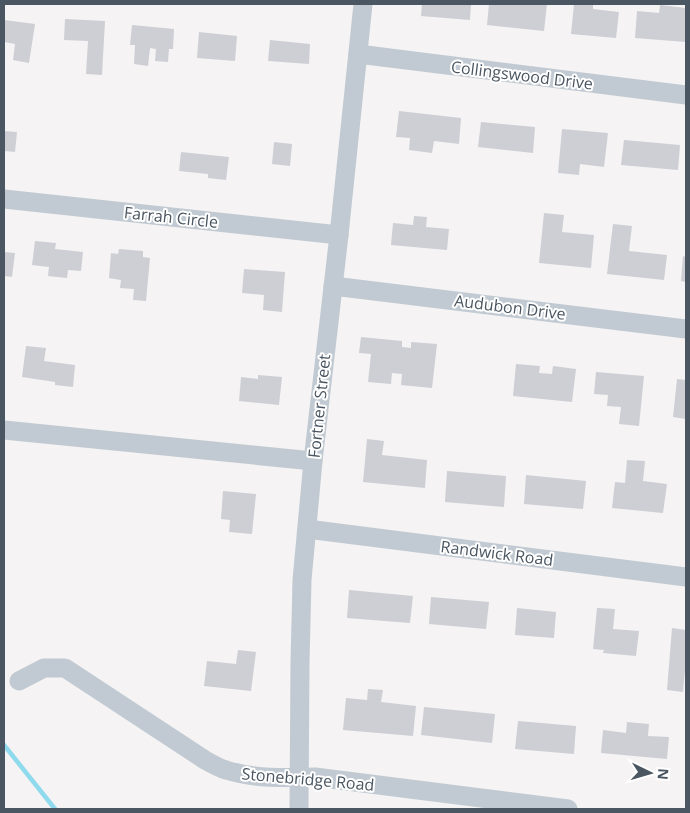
<svg xmlns="http://www.w3.org/2000/svg" width="690" height="813" viewBox="0 0 690 813" font-family="'Open Sans',sans-serif">
  <style>
    .lines { fill: none; stroke-linecap: round; stroke-linejoin: round }
    .stream { stroke: #90daee; stroke-width: 4.5 }
    .building { fill: #cdcfd5 }
    .minor { stroke: #c1cad2; stroke-width: 19 }
    .labels { text-anchor: middle; stroke-width: 4; stroke-linejoin: round; paint-order: stroke }
    .street-label { font-size: 16px; fill: #4a5661; stroke: #fff }
  </style>
  <rect width="100%" height="100%" fill="#f5f3f3"/>
  <g class="lines">
    <!-- stream -->
    <path class="stream" d="M4,745L55,809"/>
  </g>
  <!-- building -->
  <g class="building">
    <path d="M422,4H471L470,20L421,16Z"/>
    <path d="M489,4H547L544,31L487,25Z"/>
    <path d="M574,4H593V9L619,12L616,38L571,34Z"/>
    <path d="M660,5L686,8V42L635,38L637,11L659,13Z"/>
    <path d="M65,19L105,21L102,75L86,74L88,41L64,40Z"/>
    <path d="M4,20L35,24L29,63L13,60L15,44L4,42Z"/>
    <path d="M132,25L174,29L173,49H169L168,62L155,61L156,49L150,48L148,66L134,64L135,45H130Z"/>
    <path d="M199,32L237,36L235,61L197,58Z"/>
    <path d="M270,40L310,44L309,64L268,61Z"/>
    <path d="M399,111L461,118L459,144L434,141L432,153L409,150L410,138L396,137Z"/>
    <path d="M481,122L535,127L533,153L478,147Z"/>
    <path d="M562,129L608,133L604,167L580,164L579,175L558,173Z"/>
    <path d="M4,131L17,132L15,152L4,151Z"/>
    <path d="M624,140L680,145L678,170L621,165Z"/>
    <path d="M274,142L292,144L290,166L272,164Z"/>
    <path d="M181,152L229,157L226,180L208,178V174L179,171Z"/>
    <path d="M544,213L564,215L562,232L594,235L591,268L539,263Z"/>
    <path d="M414,216L427,217L426,227L449,229L447,250L391,245L393,223L413,225Z"/>
    <path d="M613,224L632,226L629,251L667,255L664,280L607,274Z"/>
    <path d="M35,241L56,243L55,249L83,252L81,271L68,270L67,278L48,276L49,267L32,265Z"/>
    <path d="M119,249L143,251V257L150,258L146,301L133,300L134,289L120,288L121,280L109,278L111,253L118,254Z"/>
    <path d="M4,252L15,253L12,277L4,276Z"/>
    <path d="M683,256L686,257V282L681,281Z"/>
    <path d="M244,269L285,272L282,312L263,310L264,295L242,293Z"/>
    <path d="M361,337L402,341V347L411,348V342L437,344L432,388L401,385L402,374L392,373L391,384L368,382L371,354L359,353Z"/>
    <path d="M26,346L46,348L44,361L75,365L73,387L55,385V382L22,377Z"/>
    <path d="M516,364L540,366L539,373L552,374L553,366L576,369L572,402L513,396Z"/>
    <path d="M596,372L644,376L639,426L619,424L621,407L607,406L608,395L594,394Z"/>
    <path d="M258,375L282,377L279,405L239,401L241,377L258,379Z"/>
    <path d="M677,379L686,380V419L673,417Z"/>
    <path d="M367,439L384,441L382,455L427,460L425,488L363,482Z"/>
    <path d="M627,460L645,461L643,481L667,484L663,513L612,508L615,482L625,483Z"/>
    <path d="M447,471L506,476L504,507L445,502Z"/>
    <path d="M526,475L586,481L583,509L524,504Z"/>
    <path d="M223,491L256,494L252,534L229,532L230,520L221,519Z"/>
    <path d="M349,590L413,596L410,623L347,618Z"/>
    <path d="M431,597L489,602L486,629L429,624Z"/>
    <path d="M517,608L556,612L554,638L515,635Z"/>
    <path d="M597,608L615,609L613,629L639,631L636,656L603,653L604,650L593,649Z"/>
    <path d="M672,628L686,630V658L683,692L667,690Z"/>
    <path d="M238,650L256,652L251,691L204,686L207,661L236,664Z"/>
    <path d="M368,689L383,690L381,702L416,706L413,736L343,730L346,698L367,700Z"/>
    <path d="M424,707L495,714L492,743L421,735Z"/>
    <path d="M518,721L576,726L574,754L515,749Z"/>
    <path d="M627,722L649,724L648,736L669,737L667,759L601,753L603,730L626,733Z"/>
  </g>
  <g class="lines">
    <!-- minor -->
    <g class="minor">
      <path d="M358,54L686,95"/>
      <path d="M4,199L339,235"/>
      <path d="M333,286L686,329"/>
      <path d="M4,430L313,461"/>
      <path d="M307,529L686,577"/>
      <path d="M19,681L44,668H65L205,760C212,764 219,768 226,770C255,779 285,778 315,777L568,809"/>
      <path d="M299,809L300,662L302,580L313,461L339,235L363,4"/>
    </g>
  </g>
  <g class="labels">
    <!-- street labels -->
    <g class="street-label">
      <text transform="translate(522 75) rotate(7)" y="6">Collingswood Drive</text>
      <text transform="translate(171 217) rotate(6)" y="6">Farrah Circle</text>
      <text transform="translate(510 307) rotate(7)" y="6">Audubon Drive</text>
      <text transform="translate(319 406) rotate(-84)" y="6">Fortner Street</text>
      <text transform="translate(497 553) rotate(7)" y="6">Randwick Road</text>
      <text transform="translate(308 779) rotate(5)" y="6">Stonebridge Road</text>
    </g>
  </g>
  <!-- border -->
  <rect width="690" height="813" fill="none" stroke="#4a5661" stroke-width="10"/>
  <!-- north arrow -->
  <g transform="translate(650 773) rotate(95)" stroke="#ffffff" stroke-width="4" paint-order="stroke">
  <path d="M0-4L9 19L0 12L-9 19Z" fill="#4a5661"/>
  <text y="-8" font-size="14" font-weight="bold" text-anchor="middle" fill="#4a5661">N</text>
  </g>
</svg>
